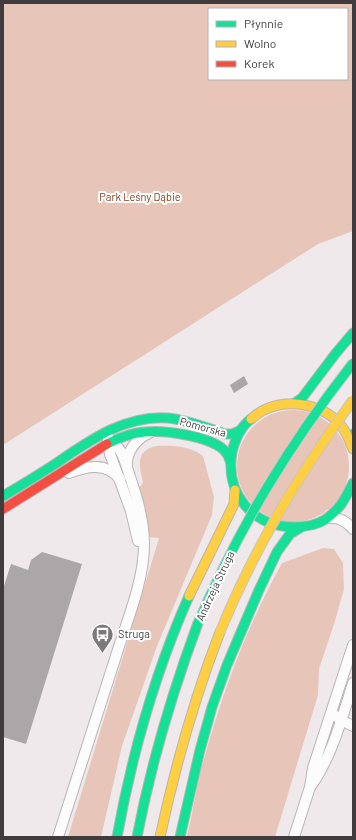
<svg xmlns="http://www.w3.org/2000/svg" width="356" height="840" viewBox="0 0 356 840" font-family="Barlow,sans-serif">
  <style>
    .green { fill: #e7c6b9; fill-rule: evenodd }
    .building { fill: #aba6a7 }
    .lines { fill: none; stroke-linecap: round; stroke-linejoin: round }
    .street-casing { stroke: #b9b4b6; stroke-width: 12 }
    .fast-casing { stroke: #b9b4b6; stroke-width: 11 }
    .slow-casing { stroke: #b9b4b6; stroke-width: 11 }
    .jam-casing { stroke: #b9b4b6; stroke-width: 11 }
    .street { stroke: #fdfcfc; stroke-width: 10 }
    .fast { stroke: #16e098; stroke-width: 9 }
    .slow { stroke: #ffcf43; stroke-width: 9 }
    .jam { stroke: #f24e42; stroke-width: 9 }
    .fast-bridge-casing { stroke: #c8c5c6; stroke-width: 11; stroke-linecap: butt }
    .slow-bridge-casing { stroke: #c8c5c6; stroke-width: 11; stroke-linecap: butt }
    .fast-bridge { stroke: #16e098; stroke-width: 9 }
    .slow-bridge { stroke: #ffcf43; stroke-width: 9 }
    .labels { text-anchor: middle; stroke-width: 4; stroke-linejoin: round; paint-order: stroke }
    .park-label { font-size: 11px; fill: #7e3d18; stroke: #fff }
    .street-label { font-size: 11px; fill: #403c3e; stroke: #fff }
    .poi-label { font-size: 11px; fill: #403c3e; stroke: #fff; text-anchor: start }
  </style>
  <rect width="100%" height="100%" fill="#efe9ec"/>
  <!-- green -->
  <g class="green">
    <path d="M3,3H353V231L318,244L3,445ZM209,9H347V79H209Z"/>
    <circle cx="293" cy="466" r="56"/>
    <path d="M156,446C171,445 191,446 203,456L214,497L212,515L157,646L122,746L101,837H68L159,538L148,537L137,487L141,486L143,482C139,466 135,451 156,446Z"/>
    <path d="M323,548L334,549L343,563L344,589L335,621L319,669L318,695L275,837H187C192,816 195,795 200,774C219,701 245,630 282,563Z"/>
  </g>
  <!-- building -->
  <g class="building">
    <path d="M244,376L248,384L234,393L230,385Z"/>
    <path d="M42,552L82,564L26,744L3,737V589L11,564L28,570L31,560Z"/>
  </g>
  <g class="lines">
    <defs>
      <g id="street">
        <path d="M109,438V447L110,454L131,511L138,541"/>
        <path d="M127,466C126,452 136,439 149,433"/>
        <path d="M69,473C87,466 106,462 120,479"/>
        <path d="M328,518C339,517 346,521 353,529"/>
        <path d="M336,716L341,720L353,726"/>
        <path d="M311,786C332,756 342,718 353,683"/>
        <path d="M58,837C77,778 96,718 115,659C126,623 144,582 144,545C144,520 137,497 129,474C125,461 122,446 108,440"/>
        <path d="M294,837L310,787L313,768L353,645"/>
      </g>
      <g id="fast">
        <path d="M295,403L302,398L336,353L353,333"/>
        <path d="M251,419C240,427 235,440 232,452C225,493 252,527 294,527C304,527 317,525 326,519C341,508 345,499 353,483"/>
        <path d="M107,444C118,438 132,433 145,432C165,430 209,436 224,450C227,453 229,457 230,461"/>
        <path d="M352,444L353,434"/>
        <path d="M3,496C20,486 38,475 55,464C89,441 124,415 168,418C188,420 207,428 226,434H232L241,430"/>
        <path d="M117,837C132,754 155,673 189,596"/>
        <path d="M137,837C151,764 172,693 198,623"/>
        <path d="M180,837L200,750L212,707L227,665L259,590L277,552L290,534L300,528"/>
      </g>
      <g id="slow">
        <path d="M251,419C255,416 259,412 264,410C289,398 325,404 342,427C347,433 350,442 353,449"/>
        <path d="M189,596L234,504L235,490"/>
        <path d="M160,837C175,767 194,699 220,632"/>
      </g>
      <path id="jam" d="M3,509L107,444"/>
    </defs>
    <!-- street casing -->
    <use href="#street" class="street-casing"/>
    <!-- fast casing -->
    <use href="#fast" class="fast-casing"/>
    <!-- slow casing -->
    <use href="#slow" class="slow-casing"/>
    <!-- jam casing -->
    <use href="#jam" class="jam-casing"/>
    <!-- street -->
    <use href="#street" class="street"/>
    <!-- fast -->
    <use href="#fast" class="fast"/>
    <!-- slow -->
    <use href="#slow" class="slow"/>
    <!-- jam -->
    <use href="#jam" class="jam"/>
    <defs>
      <path id="fast-bridge" d="M198,623C240,526 288,446 353,363"/>
      <path id="slow-bridge" d="M220,632C255,547 299,474 353,400"/>
    </defs>
    <!-- fast-bridge casing -->
    <use href="#fast-bridge" class="fast-bridge-casing"/>
    <!-- slow-bridge casing -->
    <use href="#slow-bridge" class="slow-bridge-casing"/>
    <!-- fast-bridge -->
    <use href="#fast-bridge" class="fast-bridge"/>
    <!-- slow-bridge -->
    <use href="#slow-bridge" class="slow-bridge"/>
  </g>
  <!-- icons -->
  <defs>
    <symbol id="bus-pin" viewBox="-11 -11 22 30"><path d="M0 17L-7.5 6A9.5 9.5 0 1 1 7.5 6Z" fill="#7d797b" stroke="#fff"/><path d="M-5-6H5V4H4V6H2V4H-2V6H-4V4H-5ZM-3.5-4V0h7V-4ZM-3.5 1.2v1.5H-2V1.2ZM2 1.2v1.5H3.5V1.2Z" fill="#fff"/></symbol>
  </defs>
  <g fill-rule="evenodd">
    <use href="#bus-pin" x="90" y="622" width="25" height="34"/>
  </g>
  <g class="labels">
    <!-- park labels -->
    <g class="park-label">
      <text x="140" y="201">Park Leśny Dąbie</text>
    </g>
    <!-- street labels -->
    <g class="street-label">
      <text transform="translate(203 427) rotate(15)" y="4">Pomorska</text>
      <text transform="translate(215 586) rotate(-65)" y="4">Andrzeja Struga</text>
    </g>
    <!-- poi labels -->
    <g class="poi-label">
      <text x="118" y="638">Struga</text>
    </g>
  </g>
  <!-- border -->
  <rect width="356" height="840" fill="none" stroke="#403c3e" stroke-width="8"/>
  <!-- legend -->
  <rect x="208" y="8" width="140" height="72" fill="#ffffff" stroke="#b3b1b2"/>
  <rect x="216" y="21" width="20" height="6" fill="#16e098" stroke="#b3b1b2"/>
  <text x="244" y="28" font-size="12" fill="#403c3e">Płynnie</text>
  <rect x="216" y="41" width="20" height="6" fill="#ffcf43" stroke="#b3b1b2"/>
  <text x="244" y="48" font-size="12" fill="#403c3e">Wolno</text>
  <rect x="216" y="61" width="20" height="6" fill="#f24e42" stroke="#b3b1b2"/>
  <text x="244" y="68" font-size="12" fill="#403c3e">Korek</text>
</svg>
